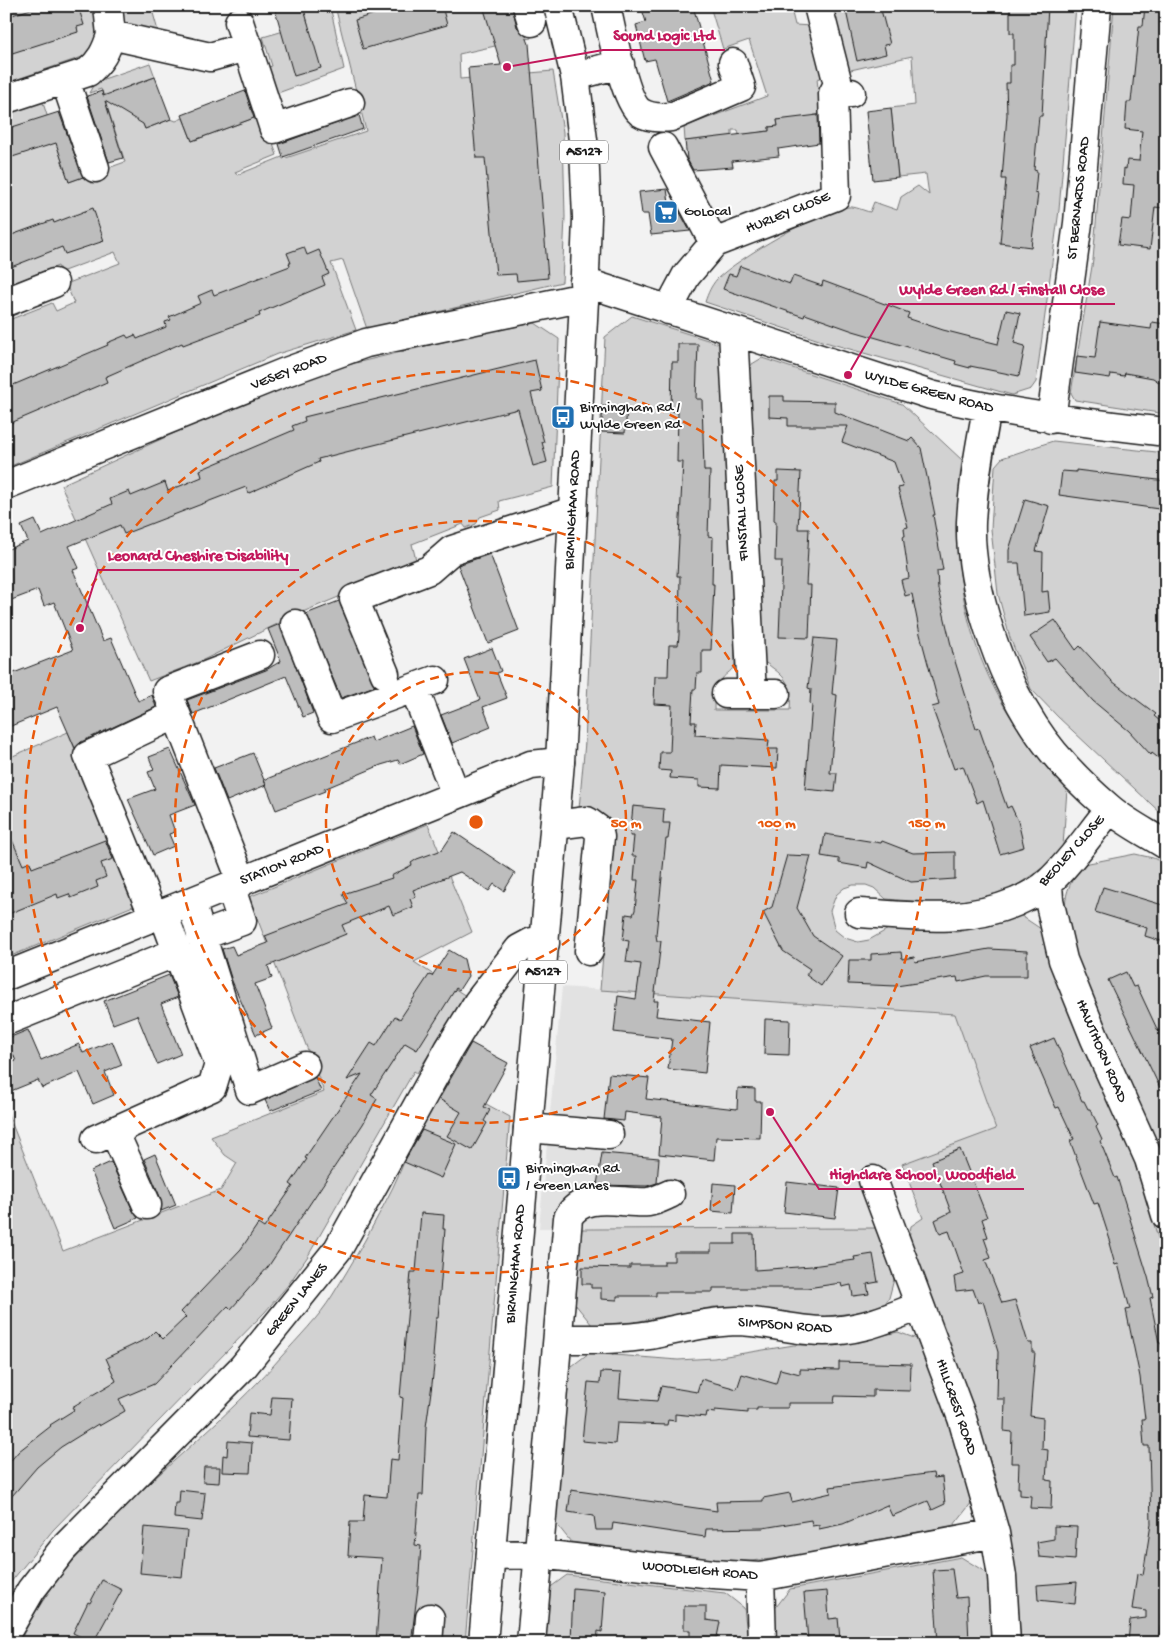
<svg xmlns="http://www.w3.org/2000/svg" width="1172" height="1649" font-family="'Gochi Hand',sans-serif">
<style>
.built{fill:#e2e2e2}
.green{fill:#d2d2d2;stroke:#777}
.building{fill:#bdbdbd;stroke:#1c1c1c}
.lines{fill:none;stroke-linecap:round;stroke-linejoin:round}
.minor-casing{stroke:#1c1c1c;stroke-width:31}
.major-casing{stroke:#1c1c1c;stroke-width:31}
.minor{stroke:#fff;stroke-width:28}
.major{stroke:#fff;stroke-width:28}
.ring{fill:none;stroke:#e8590c;stroke-width:2.5;stroke-dasharray:9 6}
.labels{text-anchor:middle;dominant-baseline:central;stroke-width:4;stroke-linejoin:round;paint-order:stroke}
.shield{fill:#fff;stroke:#606060;stroke-width:1}
.shield-label{font-size:14px;font-weight:bold;fill:#1c1c1c}
.street-label{font-size:15px;fill:#1c1c1c;stroke:#fff}
.poi-label{font-size:15px;fill:#1c1c1c;stroke:#fff;text-anchor:start}
.centre{fill:#e8590c;stroke:#fff;stroke-width:2.5}
.ring-label{font-size:15px;text-anchor:middle;font-weight:bold;fill:#e8590c;stroke:#fff;stroke-width:4;stroke-linejoin:round;paint-order:stroke}
.leader{fill:none;stroke:#c2185b;stroke-width:2}
.callout-dot{fill:#c2185b;stroke:#fff;stroke-width:2}
.callout-label{font-size:16px;text-anchor:middle;font-weight:bold;fill:#c2185b;stroke:#fff;stroke-width:4;stroke-linejoin:round;paint-order:stroke}
</style>
<rect width="100%" height="100%" fill="#f2f2f2"/>
<filter id="ink" filterUnits="userSpaceOnUse"><feTurbulence type="fractalNoise" baseFrequency=".02" numOctaves="2"/><feDisplacementMap in="SourceGraphic" scale="10" xChannelSelector="R" yChannelSelector="G"/><feConvolveMatrix kernelMatrix="1 2 1 2 8 2 1 2 1" color-interpolation-filters="sRGB"/></filter>
<g filter="url(#ink)">
<path class="built" d="M562 987 955 1014 996 1129 885 1171 886 1175 860 1184 877 1228H539Z"/>
<path class="green" d="M6 6H94L96 37 90 51 85 56 6 83Z
M117 6H151L158 31 124 24 119 17Z
M303 6H330L344 69 275 94 268 73 269 67 272 66 263 37 308 24Z
M335 6H522L531 38 459 54 460 79 553 71 563 132 565 217 562 282 367 329 343 260 331 263 356 330 277 354 6 468V321L52 303 56 311 74 303 66 284 120 263 115 252 61 272 58 266 6 286V112L42 100 69 182 125 162 102 91 101 89 89 93 95 82 150 63 155 77 129 86 145 129 171 119 176 121 183 118 192 141 262 115 277 155 235 172 237 175 282 157 283 159 366 131Z
M710 6H805L792 13 795 25 811 26 826 75 817 79 821 114 814 115 815 120 785 124 784 119 777 120 778 126 769 127V131L739 135 738 130H732V137L685 141 684 127 767 96 749 40 723 49Z
M827 6H1076L1059 210 1036 382 1031 389 1012 395 825 342 705 302C708 293 711 286 717 279 737 259 821 209 848 207 855 206 864 211 870 212L874 202 897 210 901 197 918 186 929 195 926 174 898 177 891 108 915 105 912 56 842 72Z
M1114 6H1166V414L1075 400 1071 393 1093 260Z
M632 316 720 344 731 527 735 664C733 671 726 673 722 679 715 688 714 699 714 710H790C792 682 786 677 763 661L749 370 752 364 762 358 902 404 962 460C945 593 975 691 1067 789L1063 846 1044 867 1010 890 985 899 949 904 886 899 874 888 866 885H853L844 888 836 895 830 911 835 930 845 938 858 942 869 940 890 928 957 932 1000 923 1020 915 1041 929 1051 967 1087 1058 1132 1154 1166 1263V1643H1021L1014 1560 995 1476 953 1352 909 1238 911 1226 923 1218 902 1164 996 1129 955 1014 600 990 613 836 579 809 585 742 605 337Z
M535 323 559 339 553 487 499 501 500 510 480 517 476 524 466 528 463 524 412 544 417 564 298 614 201 661 149 681 61 485 253 397 335 368 471 335Z
M1053 441 1166 453V818L1058 717 1031 689 1010 638 998 594 991 529 995 466 1002 458Z
M68 732 138 904 6 958V759Z
M428 824 472 932 414 962 466 996 417 1073 414 1071 308 1256 288 1285 265 1312 53 1530 6 1588V1109L63 1251 221 1190 237 1163 225 1155 211 1137 324 1092 249 897Z
M1135 854 1153 858 1166 864V1176L1073 950C1065 913 1057 895 1084 864Z
M444 1081 510 1117 465 1643H19C73 1528 199 1452 281 1357 298 1338 319 1317 332 1296 354 1261 375 1223 393 1187 403 1166 411 1145 420 1124 427 1109 436 1095 444 1081Z
M877 1228 894 1279 889 1298 884 1305 876 1310 820 1317 752 1308 714 1307 634 1322 592 1325 575 1304 581 1229Z
M898 1332 917 1339 944 1409 972 1502 954 1525 784 1558 750 1561 710 1560 571 1542 555 1522 568 1369 589 1353 678 1360 714 1358 794 1345H837Z
M961 1557 987 1573 992 1643H776L773 1611 790 1589Z
M567 1575 725 1593 744 1608 748 1643H543L548 1589Z"/>
<path class="building" d="M40 6H78L84 25 77 27 78 32 6 55V17Z
M274 6H303L321 68 294 76Z
M399 6H442L447 25 363 49 355 20Z
M483 6H512L517 27 526 36 529 44 548 278 517 281 516 274 496 275 485 158H476L468 68 501 65Z
M641 6H693L714 81 667 101 655 59 645 61 636 25 646 22Z
M848 6H880L890 44 884 45 886 54 857 61 846 11 849 10Z
M1010 6H1048L1042 116H1039L1034 170 1037 171 1035 193 1038 194 1031 247 1000 243 1006 179H1002L1007 115 1006 83H1010V65H1014V33H1010Z
M1145 6H1162L1161 27 1166 28V187L1163 208 1155 207 1150 249 1118 245 1122 219 1131 220 1134 185 1123 184 1124 168 1126 169 1127 160 1139 161 1142 131 1125 129 1127 102H1131L1139 26H1143Z
M155 77 171 119 145 129 143 124 105 101 123 158 109 162 87 96 102 91 103 96Z
M245 91 254 118 192 141 182 115Z
M891 108 898 177 873 180 866 111Z
M59 112 83 177 69 182 56 143 6 159V129Z
M359 115 363 129 283 157 279 144Z
M818 115 819 143 778 149 779 156 732 161 733 167 693 170 687 159 685 141 769 131V127L778 126 777 120Z
M667 189 670 210 678 209 690 231 651 235 648 214H642L639 192Z
M93 208 104 241 65 254 62 247 6 269V237L53 220 54 223Z
M304 247 307 255 319 250 329 274 322 277 325 285 259 313 260 316 183 345 182 343 105 377 107 382 6 425V388L108 345 107 343 126 335 128 338 135 335 137 339 166 327 165 322 171 320 169 317 201 303 198 296 212 290 214 295 290 266 289 263H291L287 253Z
M740 266 790 284 793 276 822 286 823 281 909 313 907 318 943 330 998 344 1006 310 1020 313 1014 343 1025 346 1019 376 970 366V368L955 364 956 361 853 331 805 314 804 317 723 289 729 274 736 276Z
M1100 322 1151 329 1152 322 1166 324V387L1153 378 1125 373 1124 376 1111 374 1110 378 1075 373 1077 356 1095 358Z
M678 344H698L696 399H702L704 471H710L708 536 713 537 712 584H714L711 650H702V673H697L696 689H693L691 722H696L695 735 769 740 768 749H778L777 768 721 765 720 788 699 787V780L670 778 671 771 659 770 660 752H670L672 705 654 704 655 676H668L669 645H678L679 635 680 576H677L683 462H677L678 412 671 411 672 362H678Z
M535 360 542 391 531 393 544 442H542L547 462 533 466 518 409 318 459 319 462 249 493 246 487 124 534 120 525 69 546 79 568 73 570 103 641 111 638 138 701 152 695 156 707 81 742 75 748 57 707 6 728V676L73 650 54 602 44 606 38 590 6 602V550L28 541 21 526 35 520 42 535 112 504 110 499 129 491 131 496 165 482 168 491 202 477 200 470 294 430 292 426 305 421 304 417Z
M769 396H784V401L835 402V412L909 441 912 438 921 448 935 515H933L943 570 937 571 938 589 954 658 976 729 979 728 1007 808 1011 806 1018 821 1024 847 1000 854 983 800 977 803 963 766 954 769 932 707 939 705 920 634 912 594 905 596 901 580 909 578 903 536H905L904 528 908 527 898 488 903 487 894 462 842 442 848 426H788V418L769 417Z
M603 406 627 408 625 433 601 432Z
M1076 470 1166 481V510L1059 495 1062 471 1076 472Z
M778 471 801 472 798 529H809L806 585H811L809 638 779 637 782 561H775L776 521H774L775 481H778Z
M1025 499 1049 506 1036 551 1043 552 1042 592 1048 591 1050 612 1024 616 1019 563H1009V550Z
M490 554 519 631 488 643 458 565Z
M339 601 375 686 341 698 306 614Z
M1055 620 1076 650 1080 646 1112 681 1156 714 1154 716 1166 726V764L1152 753 1151 755 1129 731 1093 701 1055 658 1047 662 1030 637Z
M280 624 313 713 303 717 286 676 193 714 187 700 266 670 281 661 268 629Z
M814 638 837 640 832 694 837 695 830 773H837L835 792 805 789 812 705 810 704 811 689 808 688Z
M492 648 501 671 497 673 507 698 483 707 491 727 452 743 441 715 480 700 464 659Z
M412 726 423 754 400 764 398 760 381 765 324 789 325 791 276 810 264 780 371 737 373 742Z
M170 749 195 805 169 815 175 832 169 834 174 846 153 855 128 799 155 789 148 772 154 770 149 757Z
M253 753 266 785 227 801 214 768Z
M633 806 664 809 663 823H670L668 839H666L656 935 657 941H661L654 1001H658L656 1016 710 1022 705 1073 668 1069 672 1039 614 1032 618 996 636 999 641 964 626 962 629 941 623 940 626 914 633 915 635 910 638 880H634L636 856H632L634 836H630Z
M6 826 23 865 30 862 32 868 105 840 113 859 101 863 106 877 96 881 98 887 71 898 69 894 58 898 57 894 6 915Z
M454 832 515 873 504 891 494 884 489 891 460 872 413 890 416 897 410 899 413 907 393 915 389 906 342 925 346 934 268 966 272 978 255 984 272 1028 256 1035 232 981 222 949 232 946 236 955 268 943 265 936 348 904 343 894 392 878 391 876 412 865 411 863 417 859 442 850Z
M825 834 881 843 882 841 913 853 955 852V879L911 882 868 862 867 868 839 863V859L821 856Z
M787 855 811 856 797 908 813 936 842 956 821 986 806 975 810 969 783 951 763 912 772 907Z
M1103 887 1166 906V925L1161 941 1145 936 1147 928 1095 912Z
M989 949 1027 951V976H986L958 982 957 977 896 986 848 984 849 960H871V954L901 952 902 959 914 957 915 962Z
M449 950 464 959 468 976 459 990 456 988 417 1050 405 1043 371 1095 377 1099 363 1124 268 1267 231 1309 228 1306 154 1384 119 1399 125 1411 99 1426 98 1424 61 1447 37 1467 6 1503V1466L19 1451 51 1426 50 1425 74 1410 72 1407 116 1381 106 1358 148 1338 155 1331 163 1339 186 1317 181 1312 241 1249 258 1224 264 1228 293 1186 290 1184 307 1159 305 1158 362 1074 347 1080 371 1043 376 1046 395 1016 400 1019 429 975 432 976Z
M1126 972 1133 987 1137 986 1158 1031 1166 1028V1100L1108 980Z
M169 975 178 997 161 1004 181 1054 157 1064 137 1015 113 1024 104 1001Z
M765 1019 790 1020 789 1055 764 1054Z
M28 1030 41 1060 79 1044 83 1053 112 1041 122 1065 105 1072 114 1095 93 1104 79 1072 42 1088 38 1080 6 1093V1065L16 1061 6 1039Z
M1054 1038 1082 1101H1084L1088 1109H1090L1098 1125 1096 1127 1102 1140 1100 1141 1115 1178 1117 1177 1148 1277 1153 1297 1150 1298 1159 1343H1161L1164 1360H1166V1584L1158 1643H1128L1130 1620 1146 1618V1611L1132 1609 1137 1574 1143 1575 1151 1524 1149 1446H1144L1142 1419H1145L1140 1377 1126 1310 1130 1309 1118 1264 1115 1265 1109 1243H1111L1098 1203 1094 1204 1070 1141 1074 1139 1059 1107 1056 1108 1030 1048Z
M471 1043 508 1063 484 1107 490 1110 484 1121 487 1123 472 1150 447 1136 461 1112 439 1099Z
M609 1074 649 1078 646 1099 737 1109 738 1088 755 1089V1101H761L760 1138 716 1137 714 1160 659 1154 662 1117 625 1112 624 1121 604 1119Z
M315 1077 321 1091 270 1111 265 1100Z
M422 1130 456 1144 441 1178 404 1162Z
M960 1149 987 1217 982 1219 988 1237 984 1238 991 1258 985 1260 1002 1303 1015 1300 1028 1343H1032V1352H1035L1030 1416 1043 1418 1042 1449 1048 1450 1046 1480 1052 1481 1051 1509 1030 1508 1031 1496 1020 1495V1488H1018L1019 1463H1011L1012 1432 1004 1431 1005 1399H997L998 1352 983 1301 978 1303 973 1289 956 1291 954 1277 964 1274 949 1231 940 1234 935 1220 951 1212 932 1161Z
M602 1153 659 1158 657 1183 647 1186 597 1185Z
M155 1154 176 1205 161 1211V1199L144 1159Z
M111 1162 133 1211 138 1218 115 1228 91 1171Z
M787 1182 839 1188 835 1218 784 1212Z
M713 1183 735 1185 733 1213 711 1211Z
M421 1213 444 1215 443 1229H445L438 1318H436L433 1357H435L432 1384 426 1427 423 1495H419L415 1545 421 1546 418 1587 411 1643H376L382 1558 348 1556 350 1522H363L365 1495 387 1497 390 1459 398 1460 403 1398 400 1397 411 1272H416Z
M735 1234H754L755 1270 812 1266 855 1260 854 1257 873 1254 878 1282 867 1284 869 1294 853 1296 851 1285 842 1287 841 1283 807 1288H713V1292H656V1296H617V1300L601 1299V1288H591V1284H582V1267L630 1268V1265H664V1261H674V1252H711V1244H735Z
M839 1362 911 1364 910 1391 873 1390V1397L835 1396 834 1403H788V1408H757V1410H748V1413L715 1410V1413L707 1412 706 1417 675 1414V1421L668 1420 667 1425 617 1423 615 1444 582 1441 588 1382 600 1383 601 1372 621 1373 619 1398 657 1401 661 1386 697 1392 701 1379 737 1389 742 1374 776 1384 780 1369 800 1374V1369L839 1370Z
M272 1397 292 1398 289 1440 247 1437 249 1413 270 1415Z
M228 1441 252 1443 250 1473 222 1472 223 1455 227 1456Z
M204 1467H220L219 1483 203 1482Z
M933 1473 934 1478 942 1477 945 1504 932 1510 928 1501 892 1516 887 1505 843 1524 819 1529V1525L812 1526 811 1520 763 1528 706 1529 705 1537 613 1523 612 1530H596L594 1516 568 1512 571 1490 717 1511 716 1502 763 1501V1498L790 1493 792 1502 831 1493 830 1487Z
M180 1490 205 1493 202 1521 174 1518 175 1503H179Z
M1054 1526 1077 1527 1075 1560 1039 1557 1037 1542 1054 1539Z
M144 1527 187 1531 182 1577 140 1573Z
M952 1569 956 1598 967 1597 969 1643H938L933 1570Z
M102 1580 122 1590 93 1643 73 1633 88 1602 90 1603Z
M1077 1582 1075 1604 1038 1600 1037 1585Z
M573 1588 605 1591 602 1632 598 1631 597 1643H571Z
M827 1591 829 1619 838 1618 840 1639 808 1641 804 1593Z
M684 1606H706V1620L720 1622 717 1637H690V1630H684Z"/>
<g class="lines">
<g class="minor-casing">
<path id="minor" d="M108 6 111 35
M527 6 532 22
M606 6C611 28 624 100 640 112 649 118 661 118 671 117L741 87 733 63
M818 6 838 84 833 94
M239 22 274 129 350 103
M575 76 620 64
M65 80 95 168
M6 99 88 72C101 61 106 51 111 35L210 57 249 46
M663 147 714 243
M584 282 931 395C1009 414 1087 423 1166 432
M6 302 54 283
M668 310 686 276 714 243 836 196 833 94 851 93
M733 331 752 694
M987 409C980 446 973 484 971 522 969 586 999 673 1034 726 1054 757 1081 784 1109 808 1125 822 1147 833 1166 845
M1051 419 1078 223 1097 6
M6 485 283 373 366 343 570 300H584
M295 624 332 718 435 680
M385 674 354 599 429 570 452 550 573 511
M414 688 456 795
M726 694H776
M555 825 587 821 598 829 600 837 589 951
M242 882 167 691 260 655
M1048 883 1049 900 1063 960 1095 1039 1149 1159 1166 1215
M191 902 250 1090 305 1066
M859 913C915 916 963 924 1016 902 1027 897 1040 891 1049 882 1072 861 1090 833 1110 809
M154 917 88 756 162 721
M201 936 242 921 230 886
M6 976 531 765 560 762
M6 1021 177 952
M528 1128 609 1135
M114 1131 147 1205
M96 1139 212 1087 219 1064 163 913
M873 1180 962 1418 995 1533 1002 1576 1006 1643
M559 1339C589 1339 620 1340 650 1335 679 1329 707 1322 736 1321 760 1321 785 1328 808 1330 848 1335 883 1321 919 1306
M491 1555 540 1554 713 1574 760 1577 995 1533
M760 1577 762 1643
M6 1633 31 1590 63 1549 243 1367 338 1249 449 1049 478 1002 519 949 532 942 545 943
M428 1643 430 1618
M531 1643 568 1218C582 1190 621 1204 648 1202 656 1201 663 1197 670 1194"/>
</g>
<g class="major-casing">
<path id="major" d="M483 1643 560 762 584 300 587 218 584 148 575 76 558 6"/>
</g>
<use href="#minor" class="minor"/>
<use href="#major" class="major"/>
</g>
</g>
<g class="ring">
<circle cx="476" cy="822" r="150"/>
<circle cx="476" cy="822" r="301"/>
<circle cx="476" cy="822" r="451"/>
</g>
<defs>
<g id="supermarket-square" transform="scale(1.25)"><rect x="-9" y="-9" width="18" height="18" rx="4" fill="#1f6fb2" stroke="#fff"/><path d="M-6-5.5h2.5l.6 2H6L4.5 2H-2.5L-4.4-4H-6ZM-1.5 3.2a1.3 1.3 0 1 0 .1 0ZM3 3.2a1.3 1.3 0 1 0 .1 0Z" fill="#fff"/></g>
<g id="bus-square" transform="scale(1.25)"><rect x="-9" y="-9" width="18" height="18" rx="4" fill="#1f6fb2" stroke="#fff"/><path d="M-5-6H5V4H4V6H2V4H-2V6H-4V4H-5ZM-3.5-4V0h7V-4ZM-3.5 1.2v1.5H-2V1.2ZM2 1.2v1.5H3.5V1.2Z" fill="#fff"/></g>
</defs>
<g fill-rule="evenodd">
<use href="#supermarket-square" x="666" y="212"/>
<use href="#bus-square" x="563" y="417"/>
<use href="#bus-square" x="509" y="1178"/>
</g>
<g class="labels">
<g class="shield">
<rect x="560" y="140.5" width="48" height="23" rx="4"/>
<rect x="519" y="960.5" width="48" height="23" rx="4"/>
</g>
<g class="shield-label">
<text x="584" y="152">A5127</text>
<text x="543" y="972">A5127</text>
</g>
<g class="street-label">
<text transform="translate(1079 198) rotate(-84)">ST BERNARDS ROAD</text>
<text transform="translate(788 213) rotate(-22)">HURLEY CLOSE</text>
<text transform="translate(289 372) rotate(-21)">VESEY ROAD</text>
<text transform="translate(929 392) rotate(15)">WYLDE GREEN ROAD</text>
<text transform="translate(573 510) rotate(-87)">BIRMINGHAM ROAD</text>
<text transform="translate(742 513) rotate(-93)">FINSTALL CLOSE</text>
<text transform="translate(1072 851) rotate(-48)">BEOLEY CLOSE</text>
<text transform="translate(282 865) rotate(-22)">STATION ROAD</text>
<text transform="translate(1101 1051) rotate(67)">HAWTHORN ROAD</text>
<text transform="translate(516 1264) rotate(-85)">BIRMINGHAM ROAD</text>
<text transform="translate(297 1300) rotate(-51)">GREEN LANES</text>
<text transform="translate(785 1326) rotate(4)">SIMPSON ROAD</text>
<text transform="translate(956 1407) rotate(71)">HILLCREST ROAD</text>
<text transform="translate(700 1571) rotate(5)">WOODLEIGH ROAD</text>
</g>
<g class="poi-label">
<text x="684" y="212">GoLocal</text>
<text x="580" y="408">Birmingham Rd /<tspan x="580" dy="17">Wylde Green Rd</tspan></text>
<text x="526" y="1169">Birmingham Rd<tspan x="526" dy="17">/ Green Lanes</tspan></text>
</g>
</g>
<circle cx="476" cy="822" r="8" class="centre"/>
<g class="ring-label">
<text x="626" y="827">50 m</text>
<text x="777" y="827">100 m</text>
<text x="927" y="827">150 m</text>
</g>
<path class="leader" d="M507 67L603 50H725M848 375L889 304H1115M80 628L98 570H299M770 1112L819 1189H1024"/>
<g class="callout-dot">
<circle cx="507" cy="67" r="5"/>
<circle cx="848" cy="375" r="5"/>
<circle cx="80" cy="628" r="5"/>
<circle cx="770" cy="1112" r="5"/>
</g>
<g class="callout-label">
<text x="664" y="40">Sound Logic Ltd</text>
<text x="1002" y="294">Wylde Green Rd / Finstall Close</text>
<text x="198" y="560">Leonard Cheshire Disability</text>
<text x="922" y="1179">Highclare School, Woodfield</text>
</g>
<rect width="1172" height="1649" fill="none" stroke="#fff" stroke-width="25"/>
<rect x="12" y="12" width="1147" height="1624" fill="none" stroke="#1c1c1c" stroke-width="2" filter="url(#ink)"/>
</svg>
